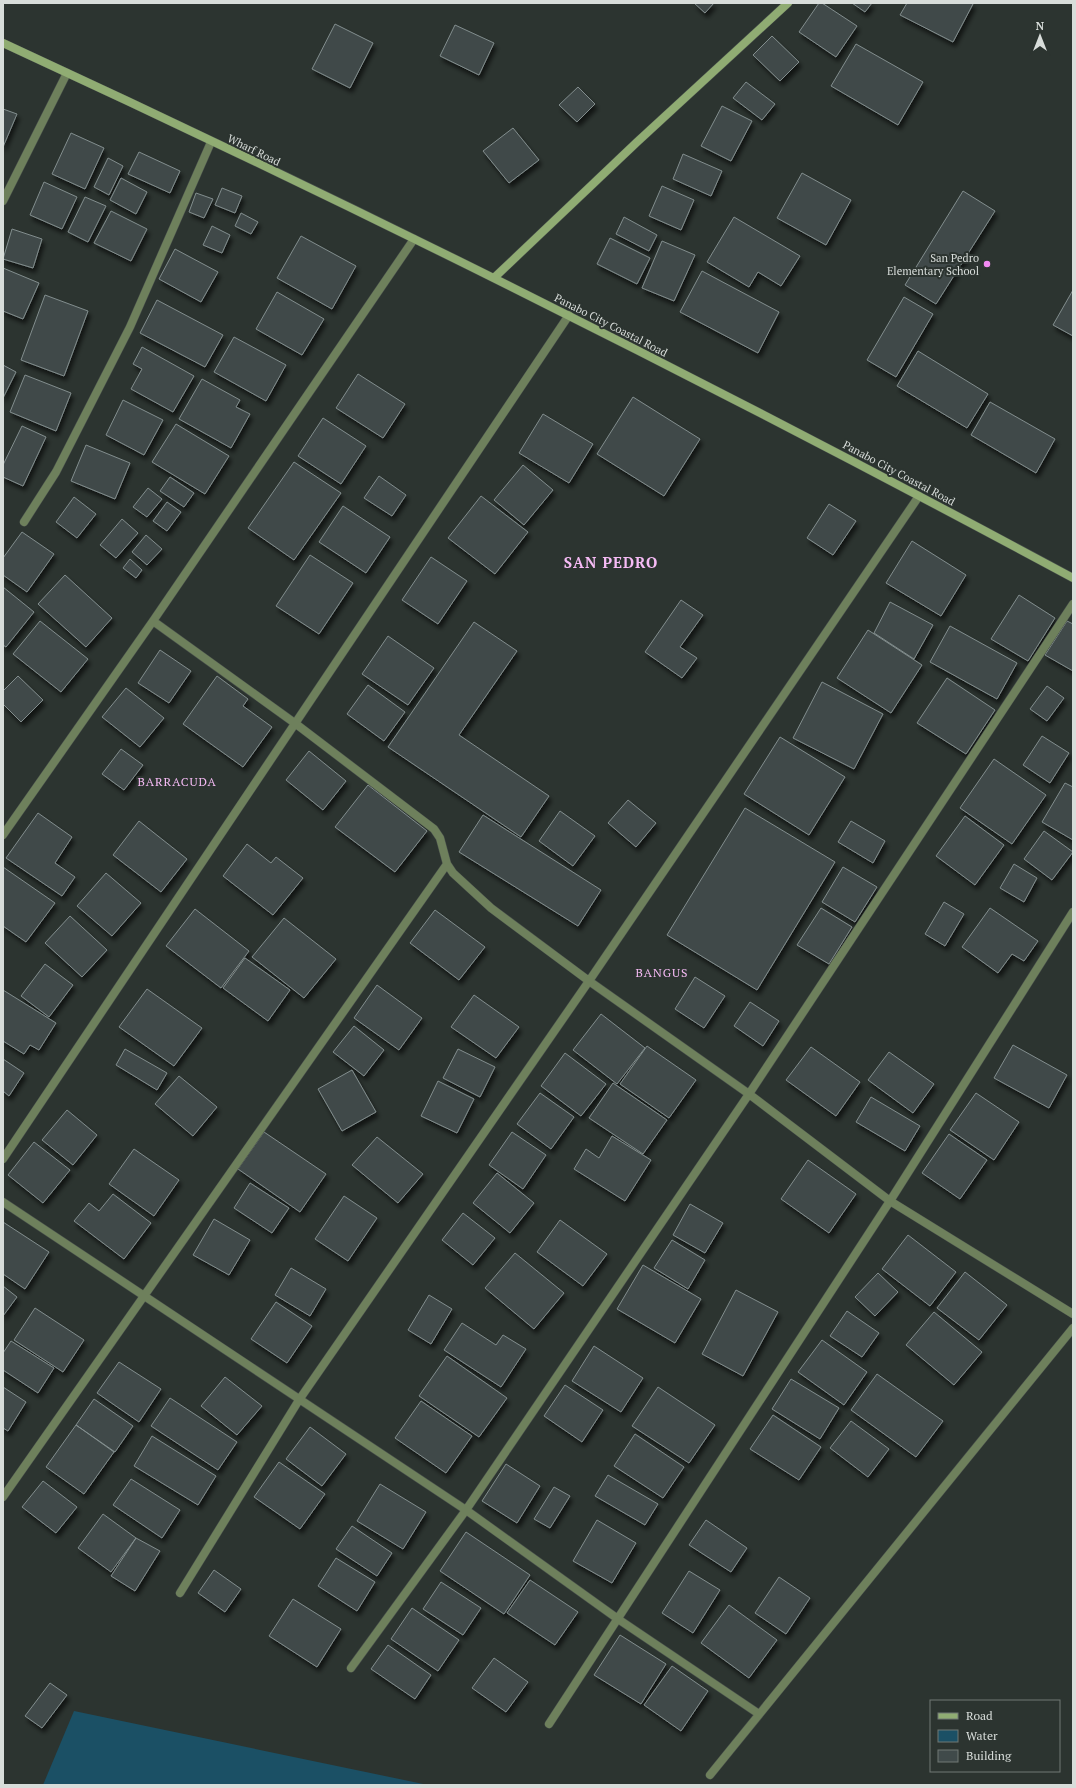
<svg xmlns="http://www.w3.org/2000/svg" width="1076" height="1788" font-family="'PT Serif',serif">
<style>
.water{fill:#1b5065}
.building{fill:#404a4a;stroke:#828d8d;filter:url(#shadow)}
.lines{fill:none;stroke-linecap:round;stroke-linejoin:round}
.street-casing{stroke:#484f4b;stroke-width:9}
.secondary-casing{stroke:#484f4b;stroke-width:9}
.street{stroke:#6e805c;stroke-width:8}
.secondary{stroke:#90ac73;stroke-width:8}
.poi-dot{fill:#f28af2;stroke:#2c3430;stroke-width:1.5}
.labels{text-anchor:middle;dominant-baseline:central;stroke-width:4;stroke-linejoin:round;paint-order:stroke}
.street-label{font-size:11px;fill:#d8ddda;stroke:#2c3430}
.poi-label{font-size:11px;fill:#d8ddda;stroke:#2c3430;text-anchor:end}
.neighbourhood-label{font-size:12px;letter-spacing:1px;fill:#f6bbf5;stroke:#2c3430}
.district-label{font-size:15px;font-weight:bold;letter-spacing:1px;fill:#f6bbf5;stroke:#2c3430}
</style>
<defs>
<filter id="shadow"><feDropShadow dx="2.5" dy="4.5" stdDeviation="2" flood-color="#0009"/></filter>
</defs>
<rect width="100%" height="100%" fill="#2c3430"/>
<path class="water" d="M74 1711 428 1785H43Z"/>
<path class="building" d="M694 3H714L705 13Z
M819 3H822L857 26 836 57 799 32Z
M852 3H872L865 12Z
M907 3H972L973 4 953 42 900 15Z
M335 24 373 43 350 88 312 69Z
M455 25 494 43 479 75 440 56Z
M772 36 799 62 780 81 753 55Z
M856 44 923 82 898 125 831 86Z
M746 82 775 104 762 120 733 98Z
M578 87 595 104 577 122 559 105Z
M722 106 752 121 731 161 701 146Z
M3 109 17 114 3 147Z
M513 128 539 160 509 183 483 151Z
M71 133 104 148 85 189 52 174Z
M139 152 180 171 170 193 128 174Z
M683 154 722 171 711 196 673 179Z
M108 158 123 166 109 195 94 187Z
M802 173 851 200 826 245 777 218Z
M121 178 147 192 136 214 110 200Z
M44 182 77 197 62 229 30 215Z
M662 186 694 200 681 230 649 216Z
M222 188 242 196 235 213 215 205Z
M963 191 995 211 936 304 905 285Z
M196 193 213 199 204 218 189 212Z
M85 197 106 206 88 242 68 232Z
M111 211 147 229 131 261 94 243Z
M241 213 258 222 251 234 235 226Z
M624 217 657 235 649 251 616 234Z
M734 217 800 256 781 286 758 272 749 287 707 262Z
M212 226 230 235 222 253 203 245Z
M12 229 42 239 33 268 3 259Z
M301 236 356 266 332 309 277 278Z
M610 238 650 258 637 284 597 264Z
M662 241 695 255 674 301 642 288Z
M175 249 218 272 201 302 159 279Z
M3 268 39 283 23 319 3 311Z
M702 271 779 312 758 353 680 312Z
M1073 290V336L1053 325Z
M277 292 324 319 302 355 256 329Z
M45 295 88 311 64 376 21 360Z
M904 297 933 314 896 377 867 360Z
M157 300 223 335 205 367 140 333Z
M234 337 286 365 266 401 214 372Z
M142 347 194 376 173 412 131 389 142 369 133 364Z
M918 351 988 394 967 428 897 386Z
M3 365 16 372 3 398Z
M358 374 405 404 383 438 336 408Z
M25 375 71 393 56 431 10 412Z
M202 379 240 400 236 407 250 414 231 448 179 419Z
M633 397 700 439 664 496 597 454Z
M123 400 163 420 144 455 106 435Z
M990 402 1055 439 1036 473 971 435Z
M543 414 593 444 569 483 519 453Z
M323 418 366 446 341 484 298 456Z
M176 424 229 456 205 494 152 462Z
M22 426 46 437 23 486 3 477V465Z
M86 445 130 463 115 499 71 481Z
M294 462 341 493 294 560 248 528Z
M523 465 553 490 524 525 494 500Z
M379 476 406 495 392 516 364 498Z
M170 477 194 493 184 507 160 491Z
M148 488 162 499 147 517 133 507Z
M481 496 528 532 495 574 448 538Z
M74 497 96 514 77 538 56 522Z
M167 502 181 512 167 531 153 521Z
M829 504 856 521 833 555 807 538Z
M343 506 390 537 366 573 319 542Z
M122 519 138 533 116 558 100 545Z
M22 532 54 554 27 592 3 575V558Z
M146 535 162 549 147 565 132 552Z
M912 541 966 575 941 616 886 583Z
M310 555 353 583 319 634 276 606Z
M431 557 467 581 438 624 402 600Z
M130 559 142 570 136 578 123 568Z
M65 575 112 618 86 647 38 604Z
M3 587 34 612 6 647 3 645Z
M1019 595 1055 618 1028 661 991 639Z
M681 600 703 615 680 647 697 658 682 678 645 652Z
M890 602 933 625 914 659 874 633Z
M40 621 88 659 61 692 13 654Z
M1067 621 1073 624V671L1045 655Z
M474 622 517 651 459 735 549 796 521 837 388 747Z
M950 626 1017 663 997 699 930 662Z
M868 630 922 665 891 713 837 678Z
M388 636 434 668 408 705 362 674Z
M160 650 191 671 169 703 138 683Z
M18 676 43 700 21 722 3 704V691Z
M217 676 248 699 243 706 272 727 243 767 183 724Z
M947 678 995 710 966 754 917 723Z
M822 682 883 714 854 769 793 738Z
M368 685 405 712 384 741 347 714Z
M1047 686 1064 698 1047 721 1030 709Z
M126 688 164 718 140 747 102 717Z
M1042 736 1069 753 1050 783 1023 765Z
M780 737 845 777 809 835 744 794Z
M121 749 143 765 124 790 102 774Z
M309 751 346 781 323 810 286 780Z
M994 759 1046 795 1012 844 960 808Z
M1065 783 1073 787V840L1042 822Z
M368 785 427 831 395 872 335 827Z
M628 800 656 823 636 847 608 823Z
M745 808 835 862 757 990 667 935Z
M560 811 595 836 573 866 539 841Z
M38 813 72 837 55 863 75 877 62 896 6 858Z
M483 815 601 890 578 926 459 852Z
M965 816 1004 845 975 885 936 856Z
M139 821 187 859 161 892 113 855Z
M851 821 885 841 873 863 838 842Z
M1044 831 1073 852 1052 880 1024 859Z
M247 844 271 863 276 857 303 878 273 915 223 876Z
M1014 864 1037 878 1024 902 1000 888Z
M3 867 55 903 26 942 3 926Z
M843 867 877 887 855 922 822 902Z
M106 873 141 903 112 936 77 906Z
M944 902 964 914 945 946 925 934Z
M821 908 852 927 829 964 797 945Z
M990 908 1038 941 1024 961 1012 954 998 973 962 947Z
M195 909 249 951 221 988 166 946Z
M435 910 485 947 459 980 410 943Z
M70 916 107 950 82 977 45 943Z
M284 918 336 959 304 998 252 957Z
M245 958 290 990 268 1021 223 988Z
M45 964 73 985 49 1017 21 996Z
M695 977 725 996 704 1028 675 1009Z
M377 985 422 1018 399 1050 354 1018Z
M147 989 202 1028 174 1066 119 1027Z
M3 990 56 1023 39 1050 30 1045 24 1054 3 1041Z
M474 995 519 1027 496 1058 451 1027Z
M750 1002 779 1021 763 1046 734 1026Z
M601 1014 645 1048 617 1084 573 1050Z
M354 1026 384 1050 364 1076 333 1052Z
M1013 1045 1067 1075 1049 1108 994 1078Z
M647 1046 696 1080 669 1118 620 1084Z
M811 1047 860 1082 836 1116 786 1080Z
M125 1049 167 1073 157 1090 116 1065Z
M458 1049 495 1067 480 1097 443 1078Z
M889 1052 934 1084 913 1113 868 1080Z
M565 1053 606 1084 581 1116 541 1086Z
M3 1059 24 1073 9 1096 3 1091Z
M352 1070 376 1112 342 1131 318 1089Z
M179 1076 217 1107 193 1136 155 1104Z
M438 1081 474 1099 457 1133 421 1116Z
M613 1083 667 1120 643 1154 589 1118Z
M540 1093 574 1117 551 1149 517 1124Z
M976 1093 1019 1122 994 1160 950 1130Z
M871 1097 920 1126 905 1151 856 1122Z
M67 1110 97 1135 73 1165 42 1140Z
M264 1132 326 1174 300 1212 238 1169Z
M512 1132 546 1155 523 1189 489 1165Z
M949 1134 987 1160 960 1199 922 1173Z
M612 1136 651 1160 625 1201 574 1169 586 1149 599 1158Z
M377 1137 423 1174 398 1203 352 1165Z
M34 1142 70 1170 43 1203 8 1175Z
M134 1149 179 1180 154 1216 109 1184Z
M808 1160 856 1194 829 1233 781 1199Z
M497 1173 534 1203 510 1233 473 1203Z
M250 1183 289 1208 272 1233 234 1208Z
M113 1194 151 1223 124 1259 74 1221 89 1203 99 1211Z
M344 1196 377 1218 348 1261 315 1239Z
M690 1204 723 1223 705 1253 673 1235Z
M463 1213 495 1238 473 1265 442 1240Z
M214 1219 250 1240 229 1275 193 1255Z
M560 1220 607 1254 583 1286 537 1252Z
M3 1222 49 1252 25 1289 3 1274Z
M908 1235 956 1272 930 1306 882 1269Z
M672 1240 705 1260 688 1289 654 1268Z
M515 1253 564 1293 534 1329 485 1288Z
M643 1265 701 1299 675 1343 617 1309Z
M291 1268 326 1289 310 1316 275 1295Z
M965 1272 1007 1305 979 1340 937 1308Z
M878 1273 898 1292 875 1316 855 1297Z
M3 1286 17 1297 3 1316Z
M736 1290 778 1312 743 1376 702 1354Z
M429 1295 452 1309 431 1344 408 1330Z
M276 1302 312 1326 287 1363 251 1339Z
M35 1308 84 1340 63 1372 14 1340Z
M847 1311 879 1333 862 1357 830 1336Z
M934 1312 982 1352 954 1385 906 1345Z
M462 1323 496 1345 503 1335 526 1349 501 1387 444 1350Z
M822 1340 867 1372 844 1405 798 1372Z
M11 1341 54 1368 38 1393 3 1370V1353Z
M594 1346 643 1378 621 1412 572 1381Z
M447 1356 507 1398 479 1437 419 1396Z
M119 1362 161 1389 139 1422 97 1393Z
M877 1374 943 1421 916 1457 851 1410Z
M225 1377 262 1406 237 1435 201 1406Z
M791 1379 839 1408 820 1439 772 1409Z
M565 1385 603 1410 582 1442 544 1416Z
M3 1387 26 1402 8 1431 3 1428Z
M658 1387 715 1425 689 1463 632 1426Z
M170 1398 237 1442 218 1470 151 1426Z
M94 1399 133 1426 115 1452 76 1425Z
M421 1401 472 1436 446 1473 395 1438Z
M773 1415 821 1447 799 1480 750 1449Z
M851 1421 889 1449 868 1477 830 1448Z
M76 1425 114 1452 84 1494 46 1467Z
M310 1427 346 1454 322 1486 286 1459Z
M635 1434 684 1467 663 1498 614 1466Z
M152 1436 216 1476 198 1505 134 1466Z
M279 1462 325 1494 300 1529 254 1497Z
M506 1464 540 1486 517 1523 482 1501Z
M608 1475 658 1504 645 1525 595 1496Z
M131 1479 180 1510 162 1538 113 1505Z
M43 1481 77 1507 56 1533 22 1507Z
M380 1484 426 1512 403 1549 357 1521Z
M554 1487 570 1496 550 1528 534 1519Z
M103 1514 136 1538 111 1572 78 1548Z
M597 1520 636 1543 612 1583 573 1561Z
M706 1520 747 1548 731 1572 689 1545Z
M352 1526 392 1553 377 1576 336 1549Z
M466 1532 530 1575 504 1614 440 1571Z
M136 1538 160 1551 135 1591 111 1576Z
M336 1558 375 1582 357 1611 318 1586Z
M214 1570 241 1589 225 1612 198 1593Z
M689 1571 720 1590 693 1633 662 1613Z
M779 1577 810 1598 786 1634 755 1613Z
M530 1580 578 1612 555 1645 507 1613Z
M441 1582 481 1608 463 1635 423 1609Z
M293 1599 341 1629 317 1667 269 1636Z
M729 1605 777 1640 749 1678 701 1643Z
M412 1608 459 1640 438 1671 391 1639Z
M620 1635 666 1664 641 1704 594 1675Z
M388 1645 431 1675 415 1699 371 1669Z
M494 1658 528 1682 506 1712 472 1688Z
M672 1666 708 1691 681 1731 644 1705Z
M50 1683 67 1695 42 1728 25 1716Z"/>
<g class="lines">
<g class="street-casing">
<path id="street" d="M3 201 67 73
M24 522 56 472 130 327 211 142
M153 621 296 724 434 829 440 838 447 864 453 873 491 908 589 981 749 1094 890 1201 1073 1314
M3 835 153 621 414 239
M3 1159 569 315
M3 1202 466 1510 618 1619 759 1714
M3 1497 447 864
M180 1593 299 1400 589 981 919 496
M351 1668 466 1510 749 1094 1073 604
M549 1724 890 1201 1073 912
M710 1775 1073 1328"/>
</g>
<g class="secondary-casing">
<path id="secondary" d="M3 43C365 210 722 389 1073 578
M495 277 636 143 788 3"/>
</g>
<use href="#street" class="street"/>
<use href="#secondary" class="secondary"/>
</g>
<circle class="poi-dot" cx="987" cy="264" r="4"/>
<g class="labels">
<g class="street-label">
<text transform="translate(254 150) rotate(26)">Wharf Road</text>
<text transform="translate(611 325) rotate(27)">Panabo City Coastal Road</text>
<text transform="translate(899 473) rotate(28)">Panabo City Coastal Road</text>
</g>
<g class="poi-label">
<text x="979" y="258">San Pedro<tspan x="979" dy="13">Elementary School</tspan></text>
</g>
<g class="neighbourhood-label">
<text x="177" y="781">BARRACUDA</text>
<text x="662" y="972">BANGUS</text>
</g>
<g class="district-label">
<text x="611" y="562">SAN PEDRO</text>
</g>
</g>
<rect width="1076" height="1788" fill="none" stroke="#d8ddda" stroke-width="8"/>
<rect x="930" y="1700" width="130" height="72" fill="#2c3430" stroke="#717874"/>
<rect x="938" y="1713" width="20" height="6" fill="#90ac73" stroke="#717874"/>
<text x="966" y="1720" font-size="12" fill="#d8ddda">Road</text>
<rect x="938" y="1730" width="20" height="12" fill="#1b5065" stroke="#717874"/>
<text x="966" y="1740" font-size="12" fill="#d8ddda">Water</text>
<rect x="938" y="1750" width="20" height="12" fill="#404a4a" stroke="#717874"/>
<text x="966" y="1760" font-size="12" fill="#d8ddda">Building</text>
<g transform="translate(1040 36)" stroke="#2c3430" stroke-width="3" paint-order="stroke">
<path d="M0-3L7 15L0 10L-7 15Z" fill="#d8ddda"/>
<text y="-6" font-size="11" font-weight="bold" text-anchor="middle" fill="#d8ddda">N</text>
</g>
</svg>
